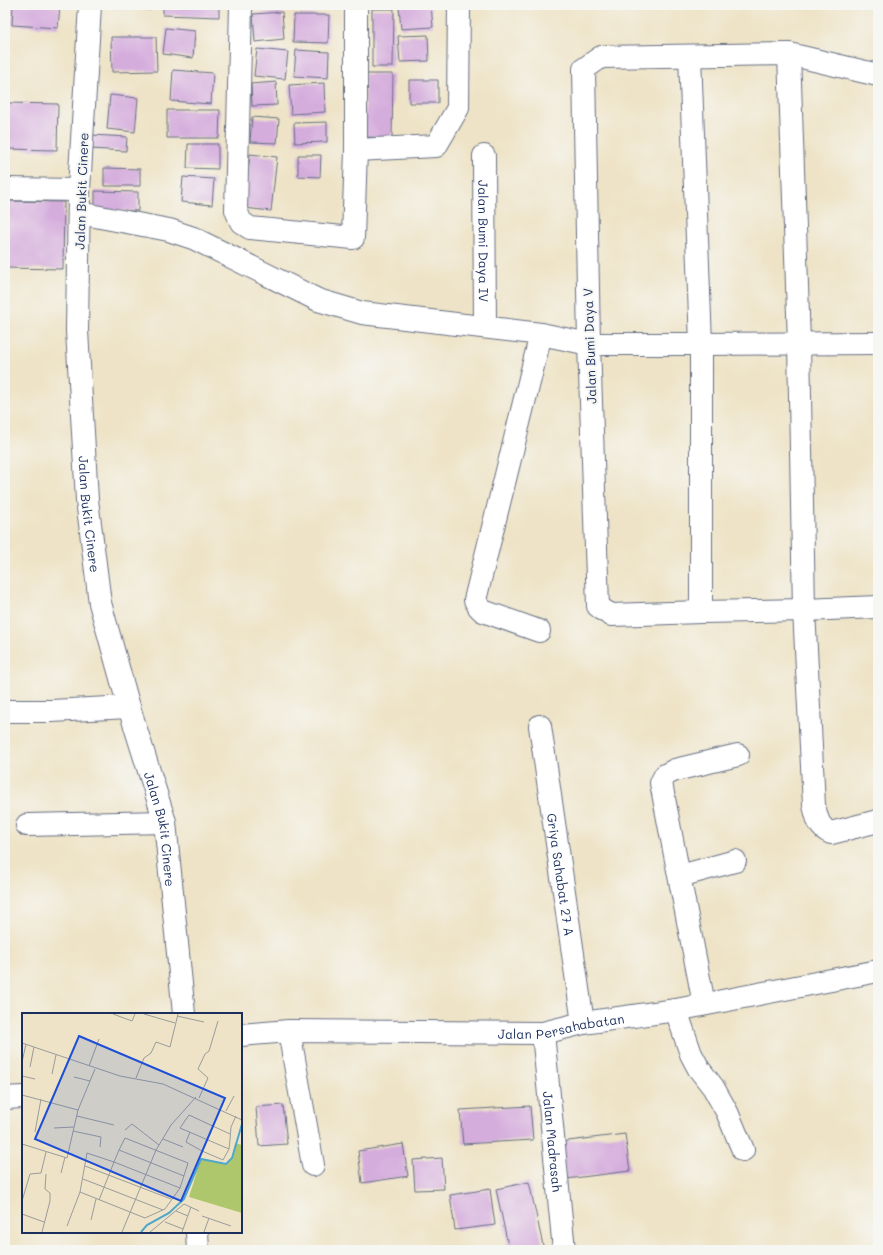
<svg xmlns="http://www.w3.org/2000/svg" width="883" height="1255" font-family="Mali,sans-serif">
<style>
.building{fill:#d5addd}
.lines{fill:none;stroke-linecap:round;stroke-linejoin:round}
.minor-casing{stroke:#656e82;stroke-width:24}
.major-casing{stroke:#656e82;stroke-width:24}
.minor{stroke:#fff;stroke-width:22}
.major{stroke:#fff;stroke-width:22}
.labels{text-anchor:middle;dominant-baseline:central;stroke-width:4;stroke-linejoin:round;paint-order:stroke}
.street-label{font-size:13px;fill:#1b2f5e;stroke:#f6f6f2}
.inset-river{fill:none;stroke:#50a7cc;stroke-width:2}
.inset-road{fill:none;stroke:#9a9b9c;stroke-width:1}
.view{fill:#1d4ed8;fill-opacity:0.15;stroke:#1d4ed8;stroke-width:2}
.inset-edge{fill:none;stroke:#1b2f5e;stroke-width:2}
</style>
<rect width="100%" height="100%" fill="#f6f6f2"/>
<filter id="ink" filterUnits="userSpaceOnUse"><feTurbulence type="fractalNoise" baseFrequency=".025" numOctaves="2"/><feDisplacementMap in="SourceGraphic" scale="8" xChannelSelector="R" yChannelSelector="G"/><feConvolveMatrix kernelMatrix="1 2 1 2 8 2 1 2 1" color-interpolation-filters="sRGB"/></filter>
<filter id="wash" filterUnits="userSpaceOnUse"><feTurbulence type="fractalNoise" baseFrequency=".012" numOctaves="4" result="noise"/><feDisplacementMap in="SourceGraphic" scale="16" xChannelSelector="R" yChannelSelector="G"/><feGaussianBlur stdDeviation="0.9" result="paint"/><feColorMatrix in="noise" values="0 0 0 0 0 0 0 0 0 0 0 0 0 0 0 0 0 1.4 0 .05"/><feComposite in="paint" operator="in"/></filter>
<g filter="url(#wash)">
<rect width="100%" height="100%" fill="#eee3c6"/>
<g id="blocks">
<path class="building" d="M13 5H60L58 28 12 25Z
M102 5H151V10L102 6Z
M163 5H219V17L163 15Z
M300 5H332V8L300 6Z
M431 5 433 27 401 29 399 7Z
M372 9H394L393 67H372Z
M282 12 284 39 255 42 253 14Z
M294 15H329L328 43 293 42Z
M166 28 195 31 193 58 163 54Z
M428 35 429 61 400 62 398 36Z
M111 37H156L157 71 112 72Z
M257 49 288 52 285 79 254 76Z
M296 50 329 52 328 78 294 76Z
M173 70 213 73 211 104 171 101Z
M365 74H393L392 138 365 137Z
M409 80H438V103H409Z
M276 82 277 105 252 106 251 84Z
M324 83 325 112 291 114 289 85Z
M110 95 138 98 135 132 107 129Z
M6 103 58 104 57 150 5 149Z
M167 110H220L219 138H167Z
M252 117 279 119 277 143 250 142Z
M327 122V142L295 143 294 123Z
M91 135 127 137 126 151 90 149Z
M188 144H218V169L187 168Z
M250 154 277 157 271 211 244 208Z
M298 155H321L320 177 298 176Z
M104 168 140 169V186H104Z
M183 177 214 179 212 205 181 202Z
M95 191 138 192V211L95 210Z
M5 201 64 202 63 269 5 268Z
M283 1105 287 1144 259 1146 256 1107Z
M530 1106 533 1140 463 1144 460 1110Z
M625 1134 630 1171 566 1179 560 1142Z
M403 1144 408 1176 362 1183 358 1151Z
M442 1158 444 1189 415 1190 413 1160Z
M529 1182 544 1250H509L496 1189Z
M490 1189 495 1225 455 1230 450 1195Z"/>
</g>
</g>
<g filter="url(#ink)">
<use href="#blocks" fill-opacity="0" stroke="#656e82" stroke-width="1"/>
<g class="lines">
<g class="minor-casing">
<g id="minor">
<path d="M241 5 236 210 241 222 250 228 353 238 356 150V5"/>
<path d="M789 54 799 343 804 610 878 607"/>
<path d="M690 56 701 344V612L804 610 814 805C817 817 818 828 831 833L878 821"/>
<path d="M356 150 436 146 458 108 459 5"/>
<path id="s1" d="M484 156 485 327"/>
<path d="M5 189 79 190"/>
<path d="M79 213 169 230 193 238 318 300 362 313 541 334 589 344H701L878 343"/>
<path d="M701 612 611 615 603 610 598 606 589 344 584 69 601 57 789 54 878 75"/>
<path d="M539 631 483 611 479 607 475 600 541 334"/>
<path d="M5 711H51L129 707"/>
<path id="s2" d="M540 726 583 1023"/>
<path d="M27 825 165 822"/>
<path d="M680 876 735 861"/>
<path d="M704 1004 661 783 665 775 675 770 738 755"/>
<path d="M676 1010 691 1054 699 1069 713 1087 727 1112 743 1150"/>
<path d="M289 1031 313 1165"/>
<path id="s3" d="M543 1033 564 1250"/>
<path id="s4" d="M241 1035 289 1031 543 1033 583 1023 676 1010 878 971"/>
<path d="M5 1098 23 1097"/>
</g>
</g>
<g class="major-casing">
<g id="major">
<path id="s5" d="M90 5 79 190 77 331 87 500 100 603 129 707 165 822 184 1014"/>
<path d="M197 1232 198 1250"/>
</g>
</g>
<use href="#minor" class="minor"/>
<use href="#major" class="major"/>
</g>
</g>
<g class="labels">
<g class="street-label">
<text transform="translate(81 191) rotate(-88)">Jalan Bukit Cinere</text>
<text stroke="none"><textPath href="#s1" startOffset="85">Jalan Bumi Daya IV</textPath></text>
<text transform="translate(589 346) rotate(-92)">Jalan Bumi Daya V</text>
<text stroke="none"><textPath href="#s5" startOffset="510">Jalan Bukit Cinere</textPath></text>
<text stroke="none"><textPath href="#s5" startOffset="834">Jalan Bukit Cinere</textPath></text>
<text stroke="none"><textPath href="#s2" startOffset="150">Griya Sahabat 27 A</textPath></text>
<text stroke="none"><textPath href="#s4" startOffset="321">Jalan Persahabatan</textPath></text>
<text stroke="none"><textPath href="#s3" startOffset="109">Jalan Madrasah</textPath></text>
</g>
</g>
<g transform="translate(22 1013)">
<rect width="220" height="220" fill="#eee3c6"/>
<path d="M213 130 220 132V200L167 184 179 146 204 151 210 145Z" fill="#aec76c"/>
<path class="inset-river" d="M119 219 125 212 147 200 162 186 179 146 204 151 210 145 220 111"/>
<path class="inset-road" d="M91 1 110 8 113 1M122 1 153 10M155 3 182 9M0 30 98 63 141 71 220 107M0 49 4 31M67 53 77 26M8 54 12 34M30 61 34 42M0 63 13 66M52 64 68 68M114 65 122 45 129 40 134 29 148 34 156 1M0 82 56 97M177 85 186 65 176 56 183 41 187 38 196 8M204 98 212 83M55 103 92 112M32 115 52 114M103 117 110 111 137 132M51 118 79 124 78 134M13 119 19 86M168 119 164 129 180 138 201 147 207 136M208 121 167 102 158 115 207 136 208 127 209 114 214 103M141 126 161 134M0 131 45 145 56 97 73 56M63 153 149 186M39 160 43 144M61 166 141 197M58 179 123 205 143 196 158 175 166 150 103 125 97 137M77 187 92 149 158 175M0 188 8 161 19 160 24 139M154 198 166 203M0 201 22 209M180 203 209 213M69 207 74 186M143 209 161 216M45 213 58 179 65 140 92 149 97 137 162 163M20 219 28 188V180L23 176 24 161M100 219 134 137 149 112 174 84M128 219 162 191 177 198M160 219 169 194M182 219 187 205"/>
<path class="view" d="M57 23 203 85 159 188 13 126Z"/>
<rect width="220" height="220" class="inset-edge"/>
</g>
<rect width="883" height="1255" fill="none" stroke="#f6f6f2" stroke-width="20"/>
</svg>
